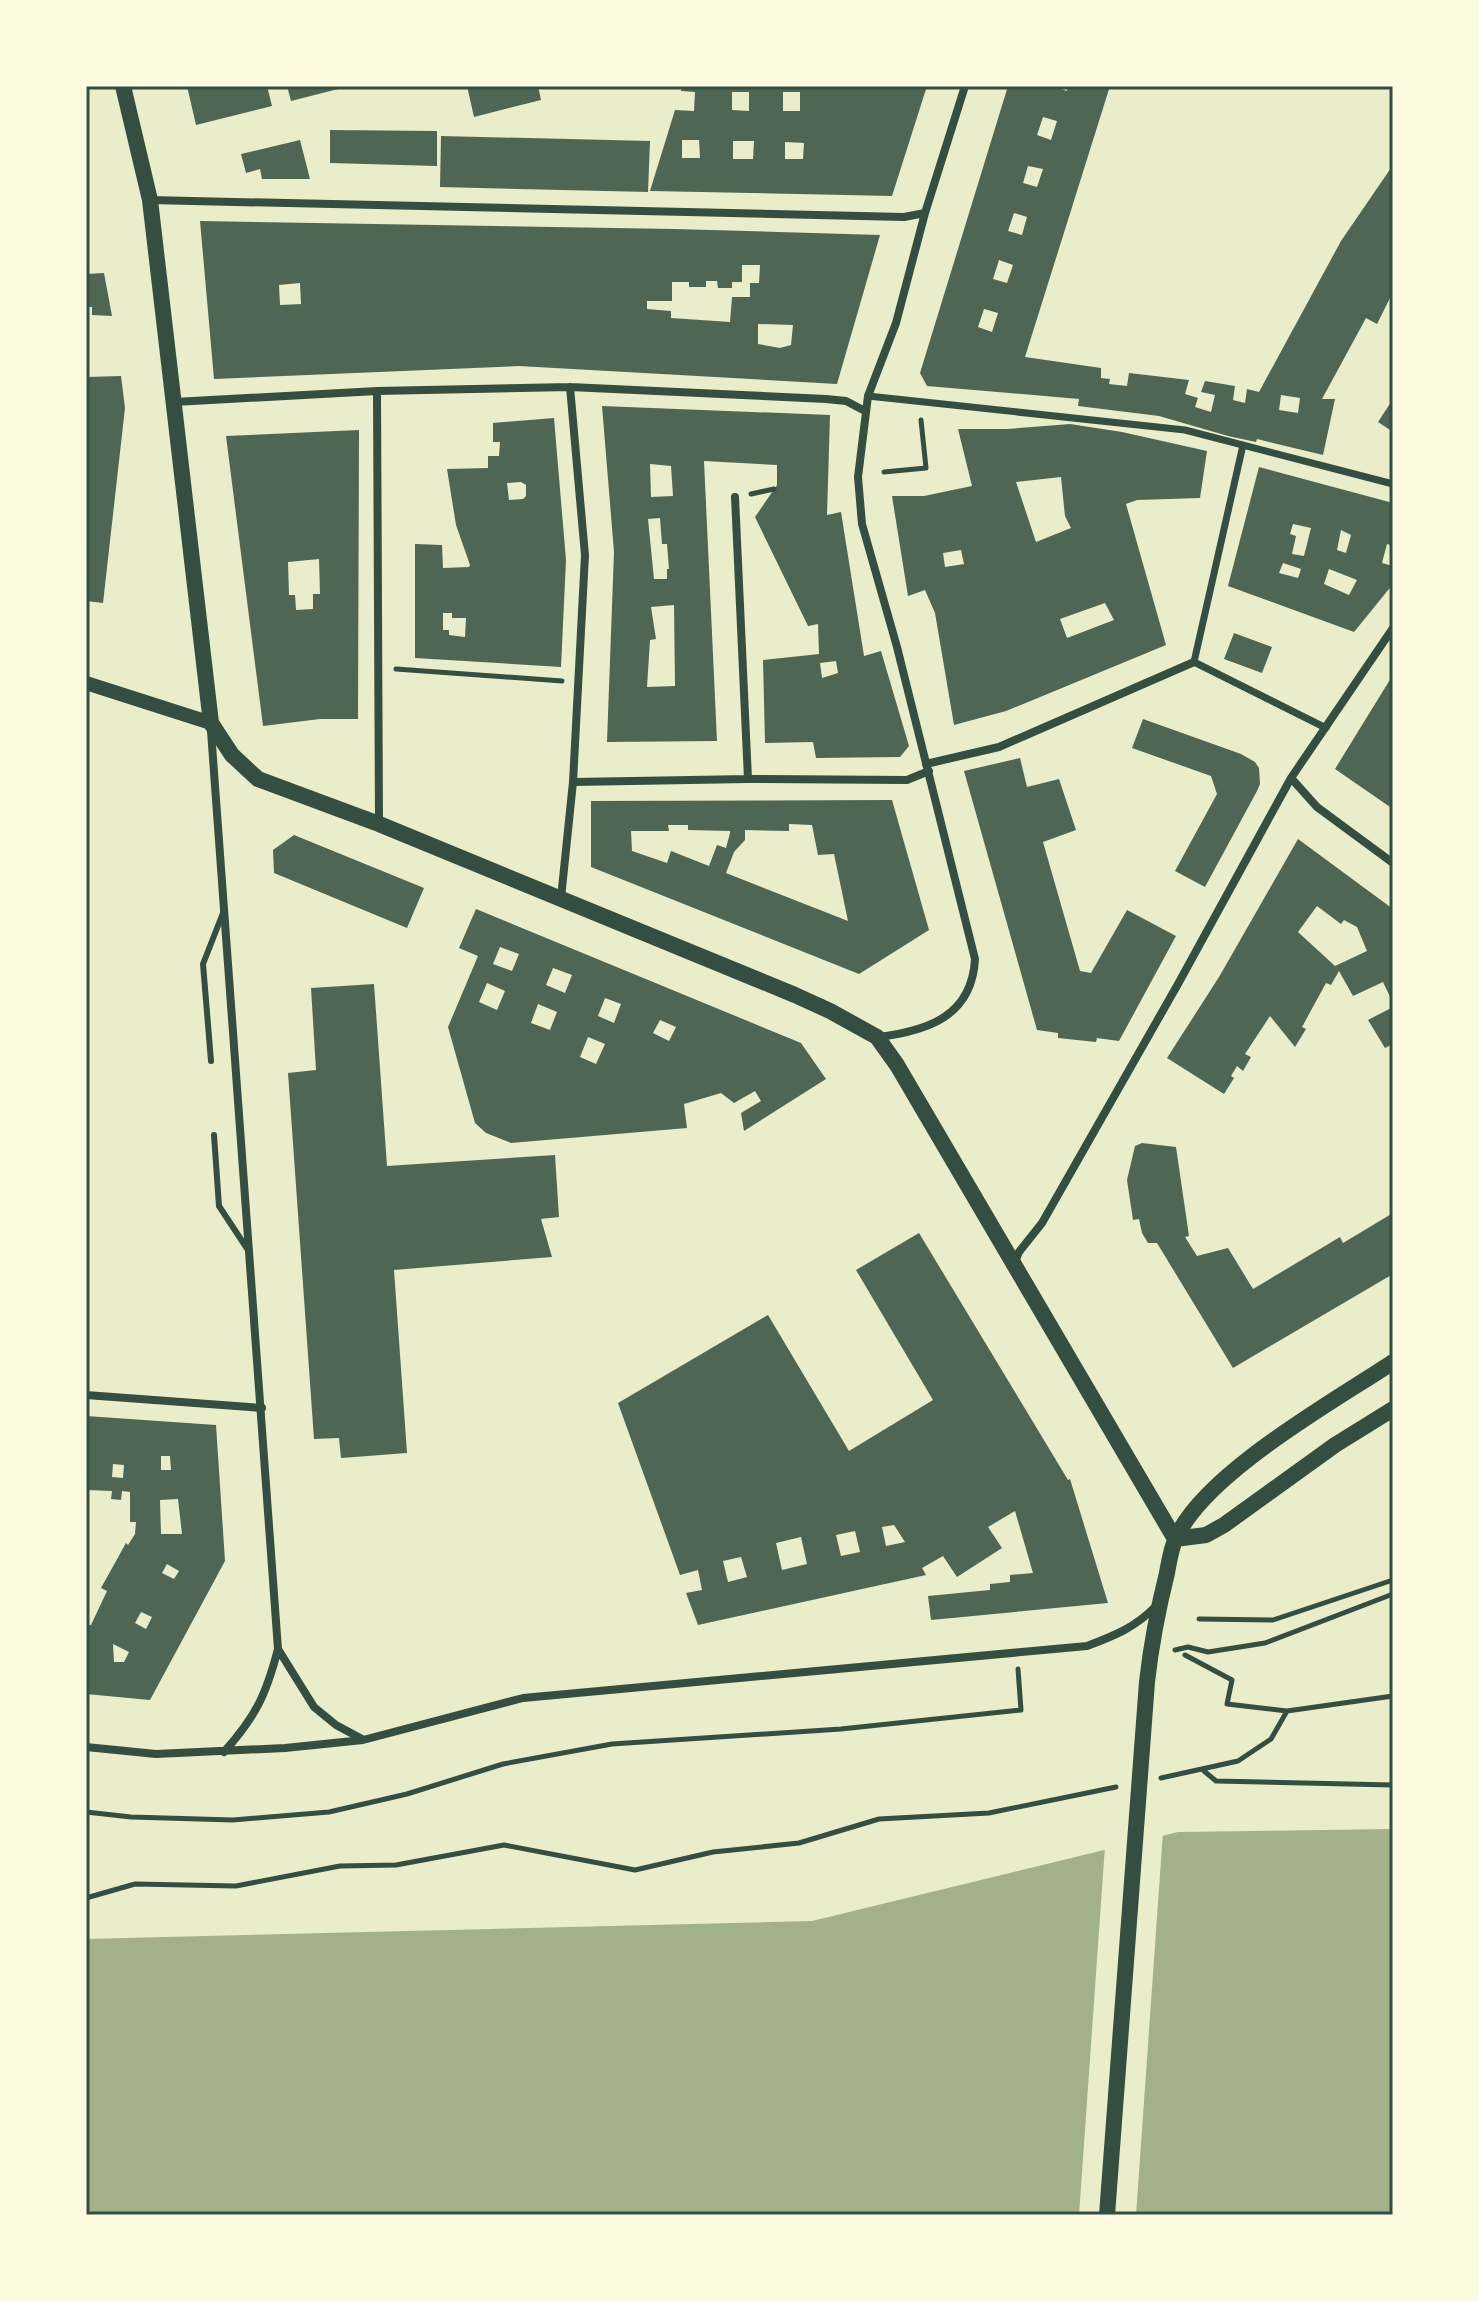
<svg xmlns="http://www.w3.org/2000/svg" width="1479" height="2301" font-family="'Noto Serif',serif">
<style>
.water{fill:#a3b18a}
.pier{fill:#e9edc9}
.building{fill:#4f6655;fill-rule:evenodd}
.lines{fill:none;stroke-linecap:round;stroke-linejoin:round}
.path{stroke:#344e41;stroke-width:5}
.service{stroke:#344e41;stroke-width:6}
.pedestrian{stroke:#344e41;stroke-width:7}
.minor{stroke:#344e41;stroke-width:8}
.tertiary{stroke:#344e41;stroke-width:14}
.secondary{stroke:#344e41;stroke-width:16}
.neatline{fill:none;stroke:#344e41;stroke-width:3}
</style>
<rect width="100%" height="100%" fill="#e9edc9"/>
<path class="water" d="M1393 1829V2215H86V1939L812 1921 1178 1832Z"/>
<path class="pier" d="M1163 1832 1136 2215H1079L1105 1846Z"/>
<path class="building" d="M187 86H267L272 106 196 125Z
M287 86H346V87L291 101Z
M467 86H538L541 100 474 117Z
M682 86H927L892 196 650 191 675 110 694 111 695 92 681 91ZM732 92H749V111L732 110ZM783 92H800V111H783ZM682 140H699L700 158H682ZM733 141H754L753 159H733ZM785 142 804 143 803 159H785Z
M1008 86H1052L1067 91 1068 86H1110L1025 357 1101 368V378L1110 379 1109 384 1127 386 1129 373 1189 380 1185 394 1198 398 1195 407 1211 412 1215 395 1201 392 1205 381 1235 386 1233 400 1245 403 1247 389 1259 392 1341 241 1393 165V292L1377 324 1366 318 1322 399H1335L1323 455 1257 439 1256 442 1228 436 1159 416 1078 406 1079 399 927 386 920 373ZM1043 117 1057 121 1051 140 1037 135ZM1028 166 1043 169 1037 187 1023 183ZM1014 213 1027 217 1022 235 1008 231ZM999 260 1013 265 1007 283 993 279ZM984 309 998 313 992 332 978 327ZM1281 395 1300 398 1298 413 1279 410Z
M330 130 437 131V166L330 163Z
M441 136 650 141 648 192 440 187Z
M300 140 310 179H262L260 169 246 173 241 154Z
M200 221 674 229 880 235 837 384 519 366 214 379ZM742 265H760L759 283H750V297H732L730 322 671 318V311L647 309V301H672V282H689V287H706V281H717L718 288H732V282H742ZM300 283 301 304 280 305 279 285ZM758 324 793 325 791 345 780 348 758 344Z
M104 273 112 316 92 315V307H86V274Z
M121 376 125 408 103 603 86 601V377Z
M1393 399V432L1378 422Z
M602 406 830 415 827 515 841 512 864 656 881 651 909 746 900 757 816 758 813 742 765 743 763 660 819 654 818 624 808 626 755 517 777 485V465L704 461 717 741 607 742 614 552ZM650 464 671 466 673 496 651 497ZM660 518 662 544H667L669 569H667V579H654L648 519ZM674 605 675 686 647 687 650 640 656 639 651 607ZM836 661 838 673 822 678 820 663Z
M554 418 566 560 561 667 415 658V544L442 545 443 568 469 567 470 565 456 525 447 469 488 468V456H499L500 442H493V423ZM521 482 526 485V496L523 499 509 500 507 483ZM443 613H452V618H466L465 637 449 635V630H443Z
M1070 424 1122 432 1207 451 1200 498 1137 500 1126 504 1166 645 1006 711 954 725 935 613 925 590 908 596 892 496H924L972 486 958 429H1007ZM1061 477 1065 516 1071 528 1036 542 1016 482ZM961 550 964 564 945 567 943 553ZM1105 603 1114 620 1067 638 1060 619Z
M359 430 358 719H320L263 726 226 436ZM319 559 320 594H313V609L296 610 295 595H289L288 562Z
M1259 467 1393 503V546L1387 544 1382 563 1393 566V584L1354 632 1228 586ZM1293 524 1311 528 1304 556 1292 554 1296 536 1290 534ZM1341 530 1351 535 1346 553 1337 550ZM1283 563 1301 569 1298 578 1279 573ZM1329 569 1357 580 1349 595 1324 584Z
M1234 633 1272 647 1262 673 1224 659Z
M1391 678 1393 679V809L1335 769Z
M1143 719 1241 754 1255 762 1259 768 1260 784 1257 791 1205 887 1175 871 1217 794 1211 776 1132 748Z
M1020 758 1027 787 1059 779 1076 830 1043 842 1080 971 1091 973 1127 910 1176 936 1119 1041 1097 1038 1096 1042 1058 1038V1033L1037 1030 964 771Z
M892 800 929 930 859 974 591 867V801ZM789 824 812 825 818 855 834 854 848 921 726 873 734 852 745 840V830L789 831ZM668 825H688V830L730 831V833L726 848 717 845 709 866 671 851 667 863 632 851 631 831H669Z
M294 835 424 888 407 928 274 873 273 850Z
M1298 839 1393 909V1003L1383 982 1353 996 1339 971 1331 985 1326 983 1302 1027 1306 1029 1295 1047 1270 1016 1245 1054 1251 1057 1243 1071 1237 1066 1231 1076 1234 1078 1224 1094 1167 1058 1219 977ZM1317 906 1341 924 1344 920 1357 927 1367 951 1335 966 1298 932Z
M476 909 801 1043 826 1079 744 1131 741 1113 761 1101 755 1091 734 1103 721 1093 684 1104 687 1128 511 1143 486 1133 475 1123 448 1027 478 956 459 948ZM500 947 519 954 512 971 493 964ZM553 968 572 975 565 993 546 985ZM487 983 505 991 497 1010 479 1002ZM605 998 621 1004 614 1023 598 1016ZM538 1004 557 1012 550 1030 531 1023ZM660 1020 676 1027 669 1041 653 1033ZM588 1037 605 1044 596 1064 580 1057Z
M374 984 387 1166 555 1155 559 1217 541 1219 552 1257 394 1270 407 1453 341 1458 339 1438 314 1439 288 1073 316 1070 311 988Z
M1393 1007V1044L1385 1048 1368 1020Z
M1142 1143 1176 1147 1189 1236 1185 1237 1197 1256 1228 1248 1253 1289 1340 1237 1343 1243 1393 1213V1274L1233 1368 1157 1243H1148L1142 1233 1139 1219 1133 1220 1127 1180 1135 1146Z
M919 1233 1068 1480 1070 1479 1108 1603 931 1620 928 1596 990 1590V1584L1010 1582V1575L1033 1573 1015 1511 988 1527 1002 1548 957 1577 943 1556 922 1568 926 1575 698 1625 686 1593 702 1590 698 1570 680 1575 618 1403 768 1315 849 1451 933 1400 856 1270ZM894 1525 905 1542 886 1546 882 1527ZM855 1531 860 1552 841 1556 836 1535ZM801 1537 807 1564 782 1570 776 1543ZM741 1557 747 1577 728 1582 723 1561Z
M86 1416 216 1425 225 1561 150 1700 86 1694V1625H91L107 1591 101 1588 126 1543 128 1545 135 1534 136 1522H130V1492L122 1491 121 1500 111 1499 112 1491 86 1490ZM161 1456H170L171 1470H161ZM113 1464 124 1465 123 1478 112 1477ZM178 1499 182 1534H161L160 1500ZM167 1564 179 1571 174 1579 162 1573ZM141 1612 152 1617 146 1629 135 1623ZM113 1644 129 1652 124 1662H114Z"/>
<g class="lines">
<path class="path" d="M884 472 926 468 921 420
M751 494 774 489
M396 669 562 681
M1199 1619 1273 1620 1393 1580
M1175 1650 1188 1647 1208 1652 1265 1643 1393 1594
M1185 1655 1232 1680 1227 1704 1287 1711 1393 1696
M1204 1771 1216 1781 1393 1785
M1161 1778 1238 1761 1271 1739 1287 1711
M86 1812 131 1817 233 1820 329 1812 407 1794 503 1764 612 1744 841 1729 1021 1710 1018 1669
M86 1898 135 1884 236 1886 340 1866 396 1865 504 1845 635 1870 713 1852 799 1843 879 1819 989 1813 1116 1787"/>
<path class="service" d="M211 1061 203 964 223 913
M214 1135 219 1206 248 1250"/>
<path class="pedestrian" d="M868 396 1185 430 1393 484
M1243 445 1194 662 1326 728"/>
<path class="minor" d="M150 200 904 217 925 213
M377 391 379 824
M174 402 377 391 570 387 826 399 846 401 865 411
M735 497 748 779
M211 731 278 1649C266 1695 256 1716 224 1752
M926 764 999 747 1194 662
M1291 778 1317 807 1393 863
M573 782 748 779 907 780 929 771
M561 898 573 782 585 555 570 387
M878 1037C928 1031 972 1016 975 959L897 647 862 524 858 477 868 396 896 323 925 213 965 86
M1015 1262 1019 1252 1042 1223 1178 984 1291 778 1393 628
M86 1395 262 1408
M278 1649 314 1707 336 1725 362 1739
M86 1747 156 1754 285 1748 363 1740 523 1698 1087 1646C1114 1636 1136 1627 1156 1606"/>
<path class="tertiary" d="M86 683 211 723"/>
<path class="secondary" d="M123 86 150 200 211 723 232 755 258 779 379 824 795 995 830 1011 877 1037 897 1065 1175 1539
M1175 1539 1206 1535 1224 1525 1335 1445 1393 1409
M1107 2215 1147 1682C1151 1646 1158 1609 1167 1573 1169 1562 1171 1548 1176 1538 1205 1473 1333 1402 1393 1362"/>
</g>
<rect width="1479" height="2301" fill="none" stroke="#fefae0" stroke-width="176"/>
<rect x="88" y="88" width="1303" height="2125" class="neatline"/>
</svg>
